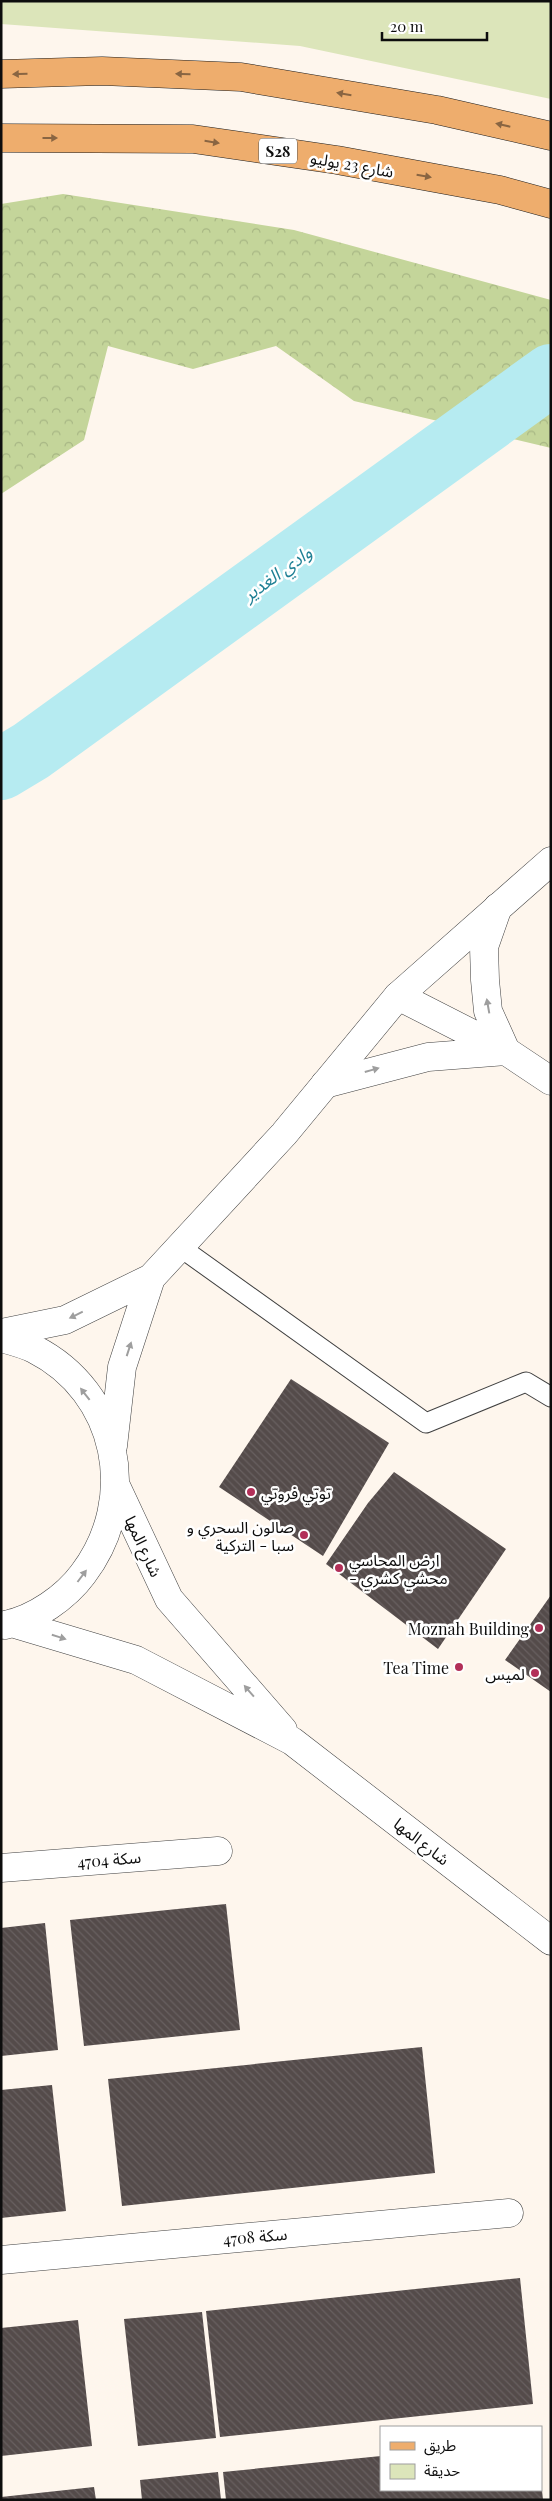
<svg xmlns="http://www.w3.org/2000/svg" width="552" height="2501" font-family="'Playfair Display','Noto Sans Arabic',serif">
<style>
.forest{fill:url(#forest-crowns)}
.park{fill:#dce5ba}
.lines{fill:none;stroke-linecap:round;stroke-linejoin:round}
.river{stroke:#b6ebf1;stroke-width:62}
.building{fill:url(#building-back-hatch)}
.service-casing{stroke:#404040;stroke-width:21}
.minor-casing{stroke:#404040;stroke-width:29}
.tertiary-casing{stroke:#404040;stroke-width:29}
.primary-casing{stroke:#1e1e1e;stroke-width:29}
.service{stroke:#fff;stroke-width:19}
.minor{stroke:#fff;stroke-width:28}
.tertiary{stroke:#fff;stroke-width:28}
.primary{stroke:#eead6d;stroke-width:28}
.oneway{fill:#896542}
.oneway2{fill:#9e9e9e}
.poi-dot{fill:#b22f58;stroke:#fff;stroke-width:2}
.labels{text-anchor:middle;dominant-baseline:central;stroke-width:5;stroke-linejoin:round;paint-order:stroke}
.shield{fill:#fff;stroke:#565656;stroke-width:1}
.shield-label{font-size:15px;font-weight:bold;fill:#0d0d0d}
.street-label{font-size:16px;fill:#0d0d0d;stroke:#fff}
.poi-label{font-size:16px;fill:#0d0d0d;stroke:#fff;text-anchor:end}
.water-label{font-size:18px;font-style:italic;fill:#1f8095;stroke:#fff}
</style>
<defs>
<pattern id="forest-crowns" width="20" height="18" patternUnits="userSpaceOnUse" patternTransform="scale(1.25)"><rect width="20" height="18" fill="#c4d59a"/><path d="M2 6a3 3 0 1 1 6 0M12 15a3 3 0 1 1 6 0" fill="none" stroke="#a7b684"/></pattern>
<pattern id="building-back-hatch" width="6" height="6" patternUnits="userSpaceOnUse" patternTransform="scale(1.25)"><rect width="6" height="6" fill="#544b4a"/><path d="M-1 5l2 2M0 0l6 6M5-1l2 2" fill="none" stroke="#686060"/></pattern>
</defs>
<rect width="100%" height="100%" fill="#fef6ed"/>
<path class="forest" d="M63 194 294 230 551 300V448L354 401 276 346 193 369 108 346 84 440 1 494V204Z"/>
<path class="park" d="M1 1H551V99L300 46 1 24Z"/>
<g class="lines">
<path class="river" d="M1 769 31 751 551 375"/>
</g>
<path class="building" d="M291 1379 389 1443 323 1556 219 1487Z
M394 1472 506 1549 438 1649 326 1564 368 1503Z
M551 1595V1692L505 1660Z
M226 1904 240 2030 84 2046 70 1920Z
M45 1923 58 2050 1 2056V1928Z
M422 2047 435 2173 122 2206 108 2079Z
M52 2085 66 2211 1 2218V2090Z
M520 2278 533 2404 220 2437 206 2311Z
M202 2312 216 2438 138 2446 124 2319Z
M78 2320 92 2446 1 2456V2328Z
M381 2456V2490H542L543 2500H226L223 2472Z
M218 2472 221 2500H142L140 2480Z
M94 2487 96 2500H1V2497Z"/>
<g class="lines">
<g class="service-casing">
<path id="service" d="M180 1247 426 1423 526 1382 551 1397"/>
</g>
<g class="minor-casing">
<path id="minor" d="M398 996 506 1051 551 1081
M325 1084 428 1057 506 1051 488 1011 485 980 484 947 498 907
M1 1868 218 1851
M1 2260 509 2213"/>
</g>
<g class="tertiary-casing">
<path id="tertiary" d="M1 1333 65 1320 151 1278 284 1134 398 996 551 861
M1 1338C12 1341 24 1344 34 1349 119 1392 140 1499 83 1574 66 1597 35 1619 5 1625
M113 1446 122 1367 151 1278
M116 1486 169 1599 283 1730
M12 1623 136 1660 292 1741 551 1941"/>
</g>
<g class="primary-casing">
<path id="primary" d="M1 74 102 71 241 77 437 110 551 136
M1 138 193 139 337 160 500 190 551 204"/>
</g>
<use href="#service" class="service"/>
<use href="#minor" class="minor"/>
<use href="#tertiary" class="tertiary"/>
<use href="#primary" class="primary"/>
</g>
<defs><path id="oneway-solid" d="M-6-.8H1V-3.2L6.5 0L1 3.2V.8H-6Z" transform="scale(1.25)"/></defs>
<g class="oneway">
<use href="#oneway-solid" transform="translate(20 74) rotate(178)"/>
<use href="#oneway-solid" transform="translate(183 74) rotate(-178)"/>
<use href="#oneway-solid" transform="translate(344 94) rotate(-170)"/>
<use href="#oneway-solid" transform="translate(503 125) rotate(-167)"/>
<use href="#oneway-solid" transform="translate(50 138)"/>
<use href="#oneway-solid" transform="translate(212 142) rotate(9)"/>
<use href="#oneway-solid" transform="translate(424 176) rotate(10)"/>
</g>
<g class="oneway2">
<use href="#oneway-solid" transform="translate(488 1006) rotate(-100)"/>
<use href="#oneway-solid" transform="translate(372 1070) rotate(-16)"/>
<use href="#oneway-solid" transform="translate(76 1315) rotate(154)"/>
<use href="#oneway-solid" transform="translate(129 1349) rotate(-72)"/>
<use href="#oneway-solid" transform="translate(85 1394) rotate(-128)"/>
<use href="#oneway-solid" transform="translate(82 1576) rotate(-53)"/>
<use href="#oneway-solid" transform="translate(59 1637) rotate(17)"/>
<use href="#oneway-solid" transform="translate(249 1691) rotate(-131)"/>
</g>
<g class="poi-dot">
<circle cx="251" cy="1492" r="5"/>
<circle cx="304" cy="1535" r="5"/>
<circle cx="339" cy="1568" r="5"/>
<circle cx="539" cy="1628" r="5"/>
<circle cx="459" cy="1667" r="5"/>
<circle cx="535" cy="1673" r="5"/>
</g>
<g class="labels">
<rect class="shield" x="259" y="138.5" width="38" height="25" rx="4"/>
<g class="shield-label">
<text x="278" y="151">S28</text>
</g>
<g class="street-label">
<text transform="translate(352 164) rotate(10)">شارع 23 يوليو</text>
<text transform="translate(144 1546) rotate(65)">شارع المها</text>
<text transform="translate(422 1841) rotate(38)">شارع المها</text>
<text transform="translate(109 1859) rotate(-5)">سكة 4704</text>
<text transform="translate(255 2236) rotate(-5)">سكة 4708</text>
</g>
<g class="poi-label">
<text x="261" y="1492" text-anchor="start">توتي فروتي</text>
<text x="294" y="1526">صالون السحري و<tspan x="294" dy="18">سبا - التركية</tspan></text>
<text x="349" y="1559" text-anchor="start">ارض المحاسي<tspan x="349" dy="18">- محشي كشري</tspan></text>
<text x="529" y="1628">Moznah Building</text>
<text x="449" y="1667">Tea Time</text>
<text x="525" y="1673">لميس</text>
</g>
<g class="water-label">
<text transform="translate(277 573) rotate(-36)">وادي الغدير</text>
</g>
</g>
<rect width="552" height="2501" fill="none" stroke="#0d0d0d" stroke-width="5"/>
<rect x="380" y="2426" width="162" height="65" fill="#ffffff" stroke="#9e9e9e"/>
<rect x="390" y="2442" width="25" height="8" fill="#eead6d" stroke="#9e9e9e"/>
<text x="424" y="2451" font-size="15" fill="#0d0d0d">طريق</text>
<rect x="390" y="2464" width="25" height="15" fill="#dce5ba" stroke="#9e9e9e"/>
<text x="424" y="2476" font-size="15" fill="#0d0d0d">حديقة</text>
<path d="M382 32v8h105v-8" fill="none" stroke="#0d0d0d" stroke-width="2.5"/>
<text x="390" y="32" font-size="15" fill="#0d0d0d" stroke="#ffffff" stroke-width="4" paint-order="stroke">20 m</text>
</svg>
